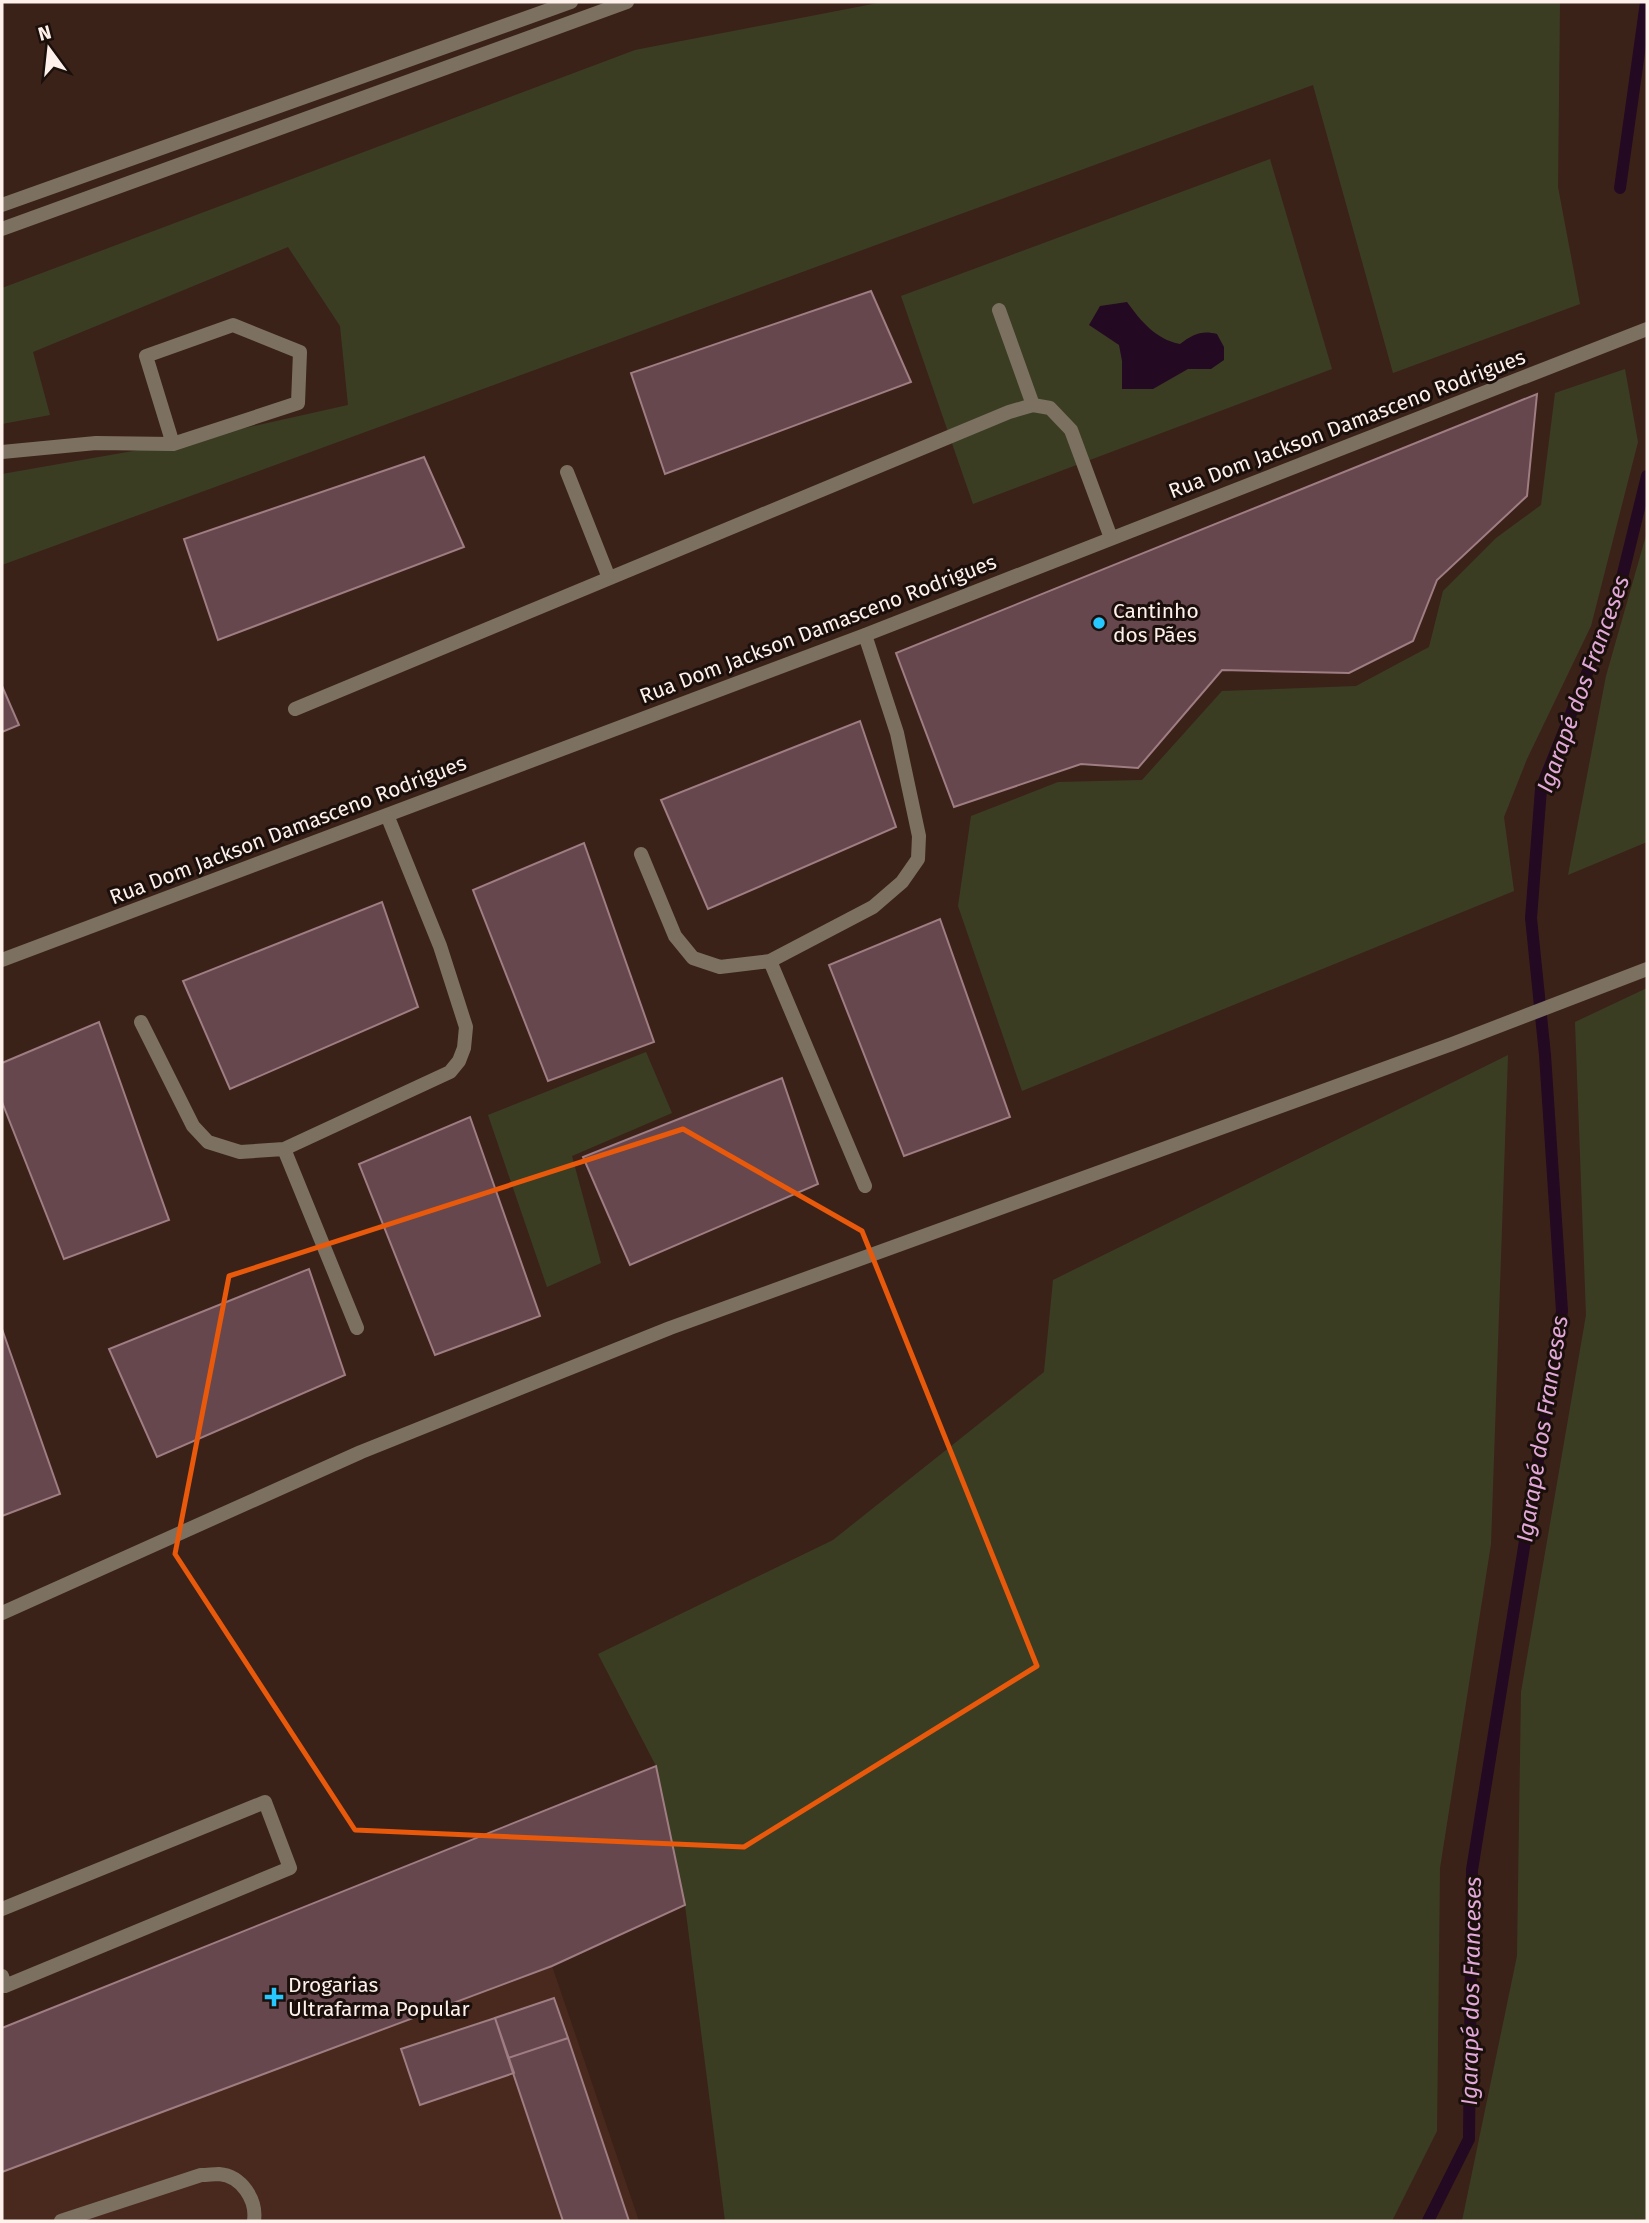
<svg xmlns="http://www.w3.org/2000/svg" width="1649" height="2223" font-family="'Fira Sans',sans-serif">
<style>
.built{fill:#49291d}
.green{fill:#3b3d23}
.water{fill:#240922}
.lines{fill:none;stroke-linecap:round;stroke-linejoin:round}
.stream{stroke:#240922;stroke-width:12}
.building{fill:#66474d;stroke:#9f7d83;stroke-width:2}
.service{stroke:#7c7161;stroke-width:14}
.minor{stroke:#7c7161;stroke-width:14}
.marked{fill:none;stroke:#e8590c;stroke-width:5;stroke-linejoin:round}
.poi-dot{fill:#27c8ff;stroke:#1a0f0b;stroke-width:2.5}
.labels{text-anchor:middle;dominant-baseline:central;stroke-width:6;stroke-linejoin:round;paint-order:stroke}
.street-label{font-size:21px;fill:#fef0eb;stroke:#1a0f0b}
.poi-label{font-size:21px;fill:#fef0eb;stroke:#1a0f0b;text-anchor:start}
.water-label{font-size:23px;font-style:italic;fill:#e1a8d8;stroke:#1a0f0b}
</style>
<rect width="100%" height="100%" fill="#3b2219"/>
<path class="built" d="M552 1966 639 2221H2V2172Z"/>
<path class="green" d="M883 2H1560L1558 187 1580 304 1393 373 1313 85 2 565V474L173 444 348 405 340 326 288 247 33 352 50 415 2 424V288L635 50Z
M1270 159 1332 369 973 504 901 296Z
M1625 369 1638 442 1591 626 1527 759 1504 817 1514 891 1022 1091 958 906 971 816 1058 782 1142 780 1222 691 1356 686 1429 647 1443 591 1496 538 1541 505 1555 393Z
M1647 532V842L1568 875 1606 676Z
M1647 988V2221H1462L1517 1956 1521 1692 1586 1315 1575 1022Z
M646 1052 672 1113 572 1156 601 1263 547 1287 488 1115Z
M1508 1055 1491 1544 1440 1868 1437 2131 1392 2221H725L685 1905 656 1766 598 1654 833 1540 1044 1372 1053 1280Z"/>
<path class="water" d="M1127 302C1141 321 1155 339 1180 344 1193 334 1202 330 1217 334L1224 347V360L1211 369H1188L1153 389H1122V361L1119 345 1089 325 1100 306Z"/>
<g class="lines">
<path class="stream" d="M1620 188 1646 2
M1428 2221 1469 2139 1472 1870 1562 1311 1545 1055 1531 918 1541 789 1617 598 1647 476"/>
</g>
<path class="building" d="M871 291 911 382 665 474 631 373Z
M1537 394 1527 496 1437 580 1413 641 1349 673 1222 670 1138 768 1081 764 954 807 896 653Z
M424 457 464 547 218 640 184 539Z
M2 686 19 725 2 732Z
M860 721 896 827 708 909 661 800Z
M584 843 654 1042 548 1081 473 890Z
M382 902 418 1007 230 1089 183 981Z
M940 919 1010 1117 904 1156 829 965Z
M99 1022 169 1220 64 1259 2 1102V1063Z
M782 1078 818 1184 630 1265 583 1157Z
M470 1117 540 1316 435 1355 359 1164Z
M309 1269 345 1375 157 1457 109 1349Z
M2 1329 60 1494 2 1516Z
M656 1766 685 1905 552 1966 2 2172V2028Z
M554 1998 568 2038 508 2058 495 2018Z
M495 2018 514 2073 420 2105 401 2049Z
M568 2038 629 2221H563L508 2058Z"/>
<g class="lines">
<path class="service" d="M2 205 571 2
M2 229 627 2
M2 452 96 443 173 444 298 403 300 352 233 325 146 356 173 444
M2 1613 361 1452 670 1328 1452 1044 1647 969
M2 1909 265 1802 290 1868 5 1986 2 1976
M61 2221 201 2175C207 2175 214 2174 219 2174 242 2176 257 2200 254 2221"/>
<path class="minor" d="M999 310 1033 405
M567 472 609 578
M295 709 1009 412 1033 405 1050 408 1071 430 1111 538
M641 854 675 936 693 958 720 967 770 961 873 907 902 882 918 859 919 836 897 733 865 635
M2 960 865 635 1647 329
M770 961 865 1186
M141 1022 193 1126 208 1142 240 1152 284 1149 450 1072 459 1061 464 1048 466 1027 440 946 387 815
M284 1149 357 1328"/>
</g>
<path class="marked" d="M683 1129 862 1231 1037 1666 744 1847 355 1830 175 1554 229 1276Z"/>
<g class="poi-dot">
<circle cx="1099" cy="623" r="7"/>
<path d="M270.5 1986.5h7v7h7v7h-7v7h-7v-7h-7v-7h7z"/>
</g>
<g class="labels">
<g class="street-label">
<text transform="translate(1347 424) rotate(-21)">Rua Dom Jackson Damasceno Rodrigues</text>
<text transform="translate(818 629) rotate(-21)">Rua Dom Jackson Damasceno Rodrigues</text>
<text transform="translate(288 830) rotate(-21)">Rua Dom Jackson Damasceno Rodrigues</text>
</g>
<g class="poi-label">
<text x="1113" y="611">Cantinho<tspan x="1113" dy="24">dos Pães</tspan></text>
<text x="288" y="1985">Drogarias<tspan x="288" dy="24">Ultrafarma Popular</tspan></text>
</g>
<g class="water-label">
<text transform="translate(1583 684) rotate(-70)">Igarapé dos Franceses</text>
<text transform="translate(1542 1429) rotate(-81)">Igarapé dos Franceses</text>
<text transform="translate(1471 1991) rotate(-89)">Igarapé dos Franceses</text>
</g>
</g>
<rect width="1649" height="2223" fill="none" stroke="#fef0eb" stroke-width="7"/>
<g transform="translate(49 49) rotate(345)" stroke="#1a0f0b" stroke-width="5" paint-order="stroke">
<path d="M0-5L12 26L0 18L-12 26Z" fill="#fef0eb"/>
<text y="-10" font-size="19" font-weight="bold" text-anchor="middle" fill="#fef0eb">N</text>
</g>
</svg>
